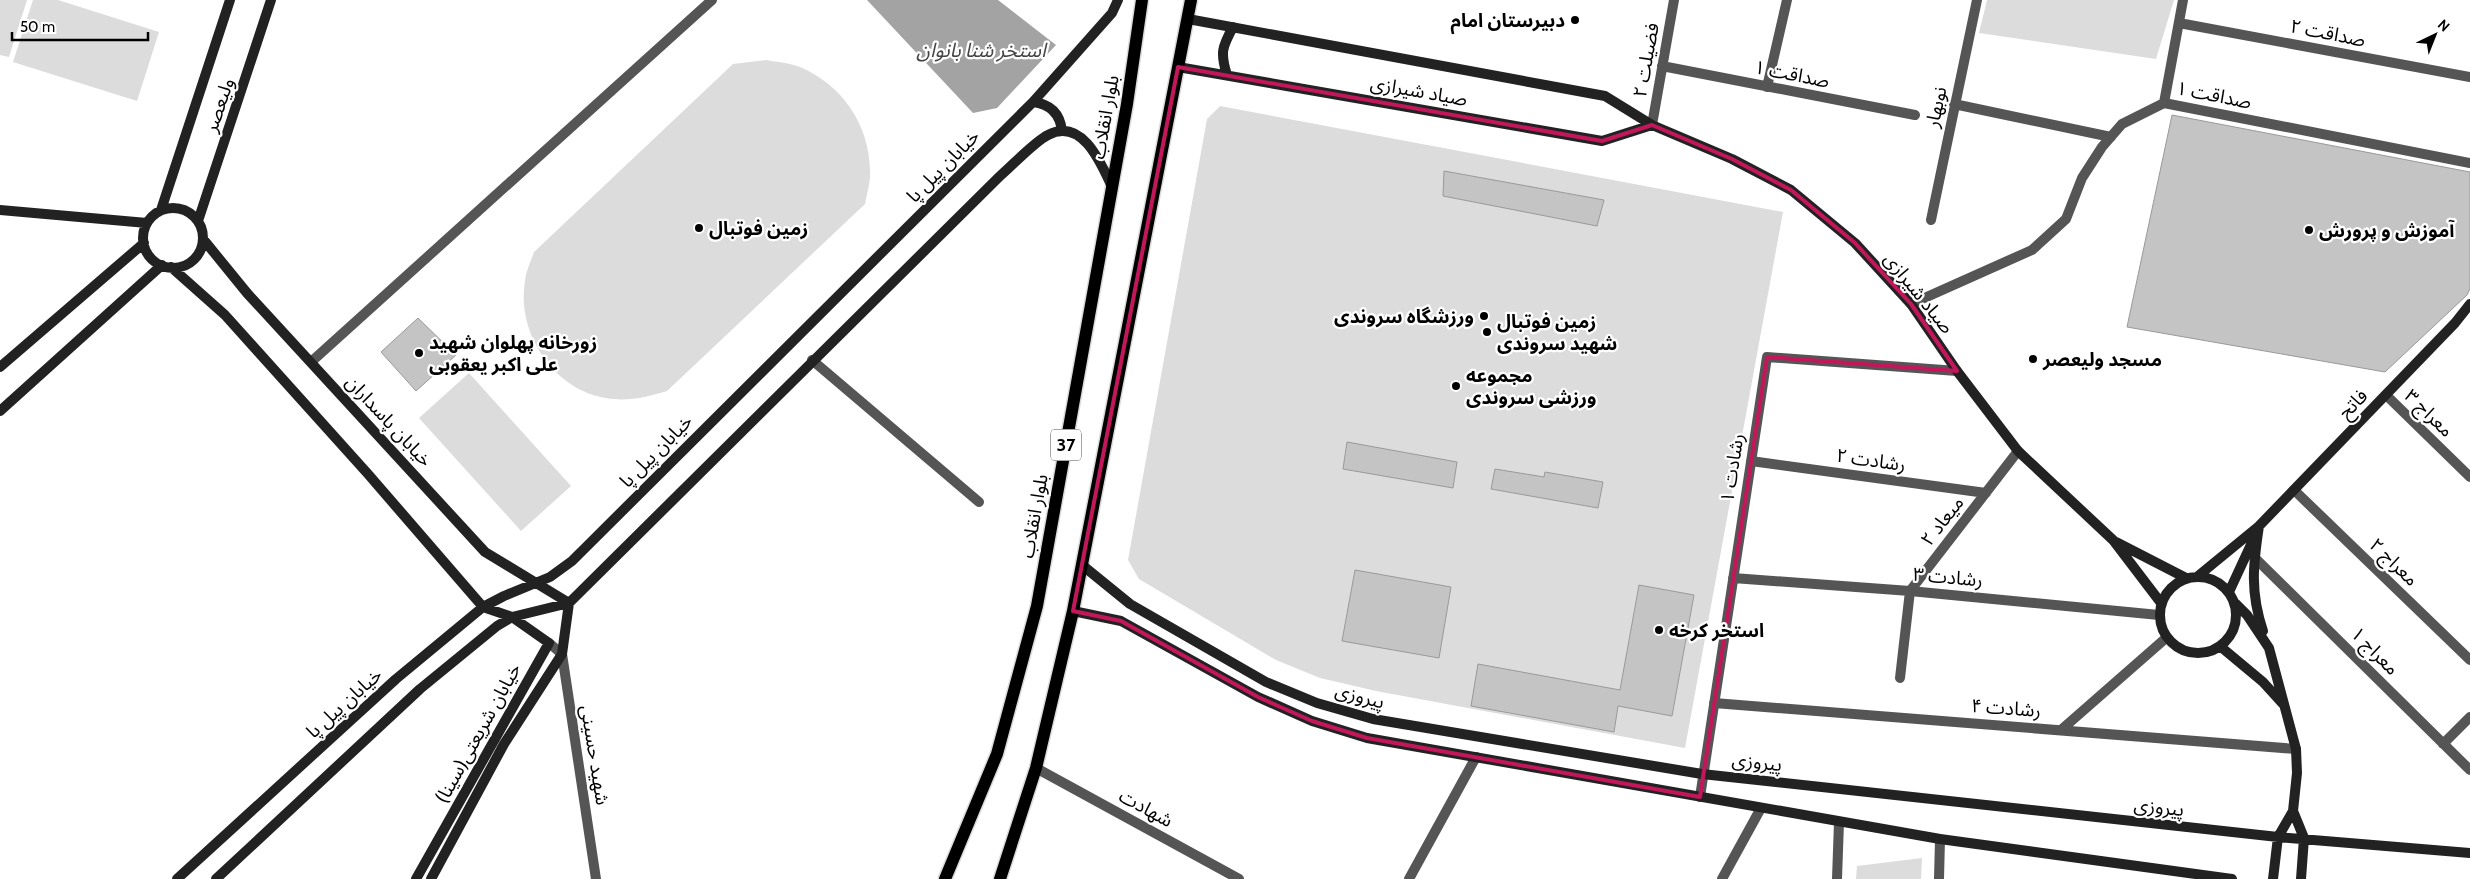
<svg xmlns="http://www.w3.org/2000/svg" width="2470" height="879" font-family="Cabin,'Noto Sans Arabic',sans-serif">
<style>
.green{fill:#dcdcdc}
.water{fill:#a3a3a3}
.building{fill:#c4c4c4;stroke:#999}
.lines{fill:none;stroke-linecap:round;stroke-linejoin:round}
.primary-casing{stroke:#dbdbdb;stroke-width:15}
.street{stroke:#555;stroke-width:10}
.secondary{stroke:#222;stroke-width:10}
.primary{stroke:#000;stroke-width:12}
.marked{fill:none;stroke:#c2185b;stroke-width:4;stroke-linejoin:round}
.poi-dot{fill:#000;stroke:#fff;stroke-width:2}
.labels{text-anchor:middle;dominant-baseline:central;stroke-width:4.5;stroke-linejoin:round;paint-order:stroke}
.shield{fill:#fff;stroke:#4c4c4c;stroke-width:1}
.shield-label{font-size:18px;font-weight:bold;fill:#000}
.poi-label{font-size:19px;font-weight:bold;fill:#000;stroke:#fff;text-anchor:start}
.street-label{font-size:19px;fill:#000;stroke:#fff}
.water-label{font-size:20px;font-style:italic;fill:#444;stroke:#fff}
</style>
<rect width="100%" height="100%" fill="#fff"/>
<path class="green" d="M0 0H27L9 57 0 55Z
M33 0H58L159 32 137 101 13 62Z
M1987 0H2174L2156 59 1979 33Z
M766 60C777 62 790 63 800 67 842 85 869 124 870 170 871 181 867 193 865 204L667 391C646 397 628 402 606 398 554 390 516 333 525 281 526 271 531 261 534 252L733 64Z
M1220 106 1783 212 1685 748 1376 691 1320 678 1276 660 1139 579 1128 560 1207 119Z
M469 373 571 486 521 531 419 418Z
M1922 858 1921 879H1856L1857 866Z"/>
<path class="water" d="M867 0H998L1056 45 997 108 973 113Z"/>
<path class="building" d="M2172 115 2470 172V289L2467 295 2385 372 2127 327Z
M1444 171 1604 200 1597 226 1443 196Z
M418 318 456 355 416 391 381 352Z
M1347 442 1457 462 1453 488 1343 469Z
M1495 469 1544 477 1545 472 1603 482 1598 508 1491 489Z
M1355 570 1451 587 1439 658 1342 641Z
M1639 585 1694 595 1672 716 1618 706 1614 732 1471 706 1478 664 1620 690Z"/>
<g class="lines">
<g class="primary-casing">
<path id="primary" d="M945 879 997 754 1037 606 1127 104 1142 0
M1000 879 1036 768 1073 611 1191 0"/>
</g>
<path class="street" d="M2179 23 2470 77
M1662 66 1915 115
M1767 87 1787 0
M2164 103 2183 0
M1954 104 2111 137
M1652 125 1674 0
M1931 220 1977 0
M1911 304 2032 250 2066 219 2082 178 2102 147 2122 124 2164 103 2470 163
M812 360 979 502
M311 362 712 0
M2386 395 2470 477
M1751 461 1986 493
M2294 490 2470 660
M2255 558 2470 770
M1733 578 1910 591 2159 615
M549 643 562 654 596 879
M1900 678 1910 591 2018 451
M1714 703 2296 749
M2061 730 2166 638
M2443 744 2470 717
M1036 768 1239 879
M1700 797 1767 357 1957 371
M1409 879 1476 757
M1722 879 1761 808
M1837 879 1839 822
M1939 879 1940 839"/>
<path class="secondary" d="M1188 19 1605 96 1652 125 1732 159 1791 190 1855 243 1911 304 1957 371 2018 451 2113 540 2161 603
M1178 67 1602 141 1652 125
M1227 75C1220 53 1222 47 1233 27
M1033 102C1050 104 1060 113 1062 131
M143 238a30 30 0 1 1 60 0a30 30 0 1 1-60 0Z
M0 210 147 223
M161 210 230 0
M198 221 271 0
M203 239 247 293 485 552 569 603 562 654 504 744 431 879
M171 267 225 315 368 474 483 607 512 617 549 643 416 879
M0 367 144 243
M0 411 162 265
M2259 526C2253 565 2250 592 2263 631
M2116 542 2186 578
M1082 565 1130 604 1266 682 1317 703 1373 719 1702 774 2278 837 2470 853
M2198 576 2259 526 2455 323 2470 304
M2160 615a38 38 0 1 1 76 0a38 38 0 1 1-76 0Z
M2229 592 2254 538
M2235 603 2247 615 2269 648 2296 749 2297 773 2293 811 2278 837 2273 879
M1073 611 1121 621 1258 697 1312 721 1367 738 1940 839 2232 879
M2221 647 2263 682 2283 704
M2293 811 2304 838 2301 879
M177 879 396 679 483 607 504 596 550 577 572 561 1033 102 1112 13 1118 0
M216 879 420 689 497 626 512 617 569 603 1000 176C1013 165 1034 142 1048 135 1082 117 1101 163 1112 187"/>
<use href="#primary" class="primary"/>
</g>
<path class="marked" d="M1178 67 1602 141 1652 125 1732 159 1791 190 1855 243 1911 304 1957 371 1767 357 1700 797 1367 738 1312 721 1258 697 1121 621 1073 611Z"/>
<g class="poi-dot">
<circle cx="1575" cy="20" r="5"/>
<circle cx="699" cy="228" r="5"/>
<circle cx="2309" cy="230" r="5"/>
<circle cx="1484" cy="316" r="5"/>
<circle cx="1487" cy="332" r="5"/>
<circle cx="419" cy="353" r="5"/>
<circle cx="2033" cy="359" r="5"/>
<circle cx="1456" cy="386" r="5"/>
<circle cx="1659" cy="630" r="5"/>
</g>
<g class="labels">
<rect class="shield" x="1051" y="429.5" width="30" height="31" rx="4"/>
<g class="shield-label">
<text x="1066" y="445">37</text>
</g>
<g class="poi-label">
<text x="1565" y="20" text-anchor="end">دبیرستان امام</text>
<text x="709" y="228">زمین فوتبال</text>
<text x="2319" y="230">آموزش و پرورش</text>
<text x="1474" y="316" text-anchor="end">ورزشگاه سروندی</text>
<text x="1497" y="321">زمین فوتبال<tspan x="1497" dy="22">شهید سروندی</tspan></text>
<text x="429" y="342">زورخانه پهلوان شهید<tspan x="429" dy="22">علی اکبر یعقوبی</tspan></text>
<text x="2043" y="359">مسجد ولیعصر</text>
<text x="1466" y="375">مجموعه<tspan x="1466" dy="22">ورزشی سروندی</tspan></text>
<text x="1669" y="630">استخر کرخه</text>
</g>
<g class="street-label">
<text transform="translate(2328 33) rotate(11)">صداقت ۲</text>
<text transform="translate(1646 60) rotate(-80)">فضیلت ۲</text>
<text transform="translate(1792 74) rotate(11)">صداقت ۱</text>
<text transform="translate(1419 91) rotate(10)">صیاد شیرازی</text>
<text transform="translate(2214 95) rotate(11)">صداقت ۱</text>
<text transform="translate(219 105) rotate(-71)">ولیعصر</text>
<text transform="translate(1936 107) rotate(-78)">نوبهار</text>
<text transform="translate(1105 117) rotate(-80)">بلوار انقلاب</text>
<text transform="translate(943 166) rotate(-45)">خیابان پیل پا</text>
<text transform="translate(1919 293) rotate(51)">صیاد شیرازی</text>
<text transform="translate(2353 404) rotate(-46)">فاتح</text>
<text transform="translate(2429 413) rotate(44)">معراج ۳</text>
<text transform="translate(389 421) rotate(47)">خیابان پاسداران</text>
<text transform="translate(656 451) rotate(-45)">خیابان پیل پا</text>
<text transform="translate(1871 460) rotate(8)">رشادت ۲</text>
<text transform="translate(1732 468) rotate(-81)">رشادت ۱</text>
<text transform="translate(1034 516) rotate(-80)">بلوار انقلاب</text>
<text transform="translate(1942 521) rotate(-52)">میعاد ۲</text>
<text transform="translate(2394 562) rotate(44)">معراج ۲</text>
<text transform="translate(1948 577) rotate(5)">رشادت ۳</text>
<text transform="translate(2375 651) rotate(45)">معراج ۱</text>
<text transform="translate(1360 696) rotate(15)">پیروزی</text>
<text transform="translate(344 703) rotate(-42)">خیابان پیل پا</text>
<text transform="translate(2006 708) rotate(4)">رشادت ۴</text>
<text transform="translate(478 733) rotate(-61)">خیابان شریعتی(سینا)</text>
<text transform="translate(595 755) rotate(81)">شهید حسینی</text>
<text transform="translate(1757 762) rotate(6)">پیروزی</text>
<text transform="translate(2159 807) rotate(6)">پیروزی</text>
<text transform="translate(1146 808) rotate(29)">شهادت</text>
</g>
<g class="water-label">
<text x="981" y="50">استخر شنا بانوان</text>
</g>
</g>
<g transform="translate(2435 35) rotate(43)" stroke="#ffffff" stroke-width="4" paint-order="stroke">
<path d="M0-4L9 19L0 12L-9 19Z" fill="#000000"/>
<text y="-8" font-size="14" font-weight="bold" text-anchor="middle" fill="#000000">N</text>
</g>
<path d="M12 32v8h136v-8" fill="none" stroke="#000000" stroke-width="2.5"/>
<text x="20" y="32" font-size="15" fill="#000000" stroke="#ffffff" stroke-width="4" paint-order="stroke">50 m</text>
</svg>
